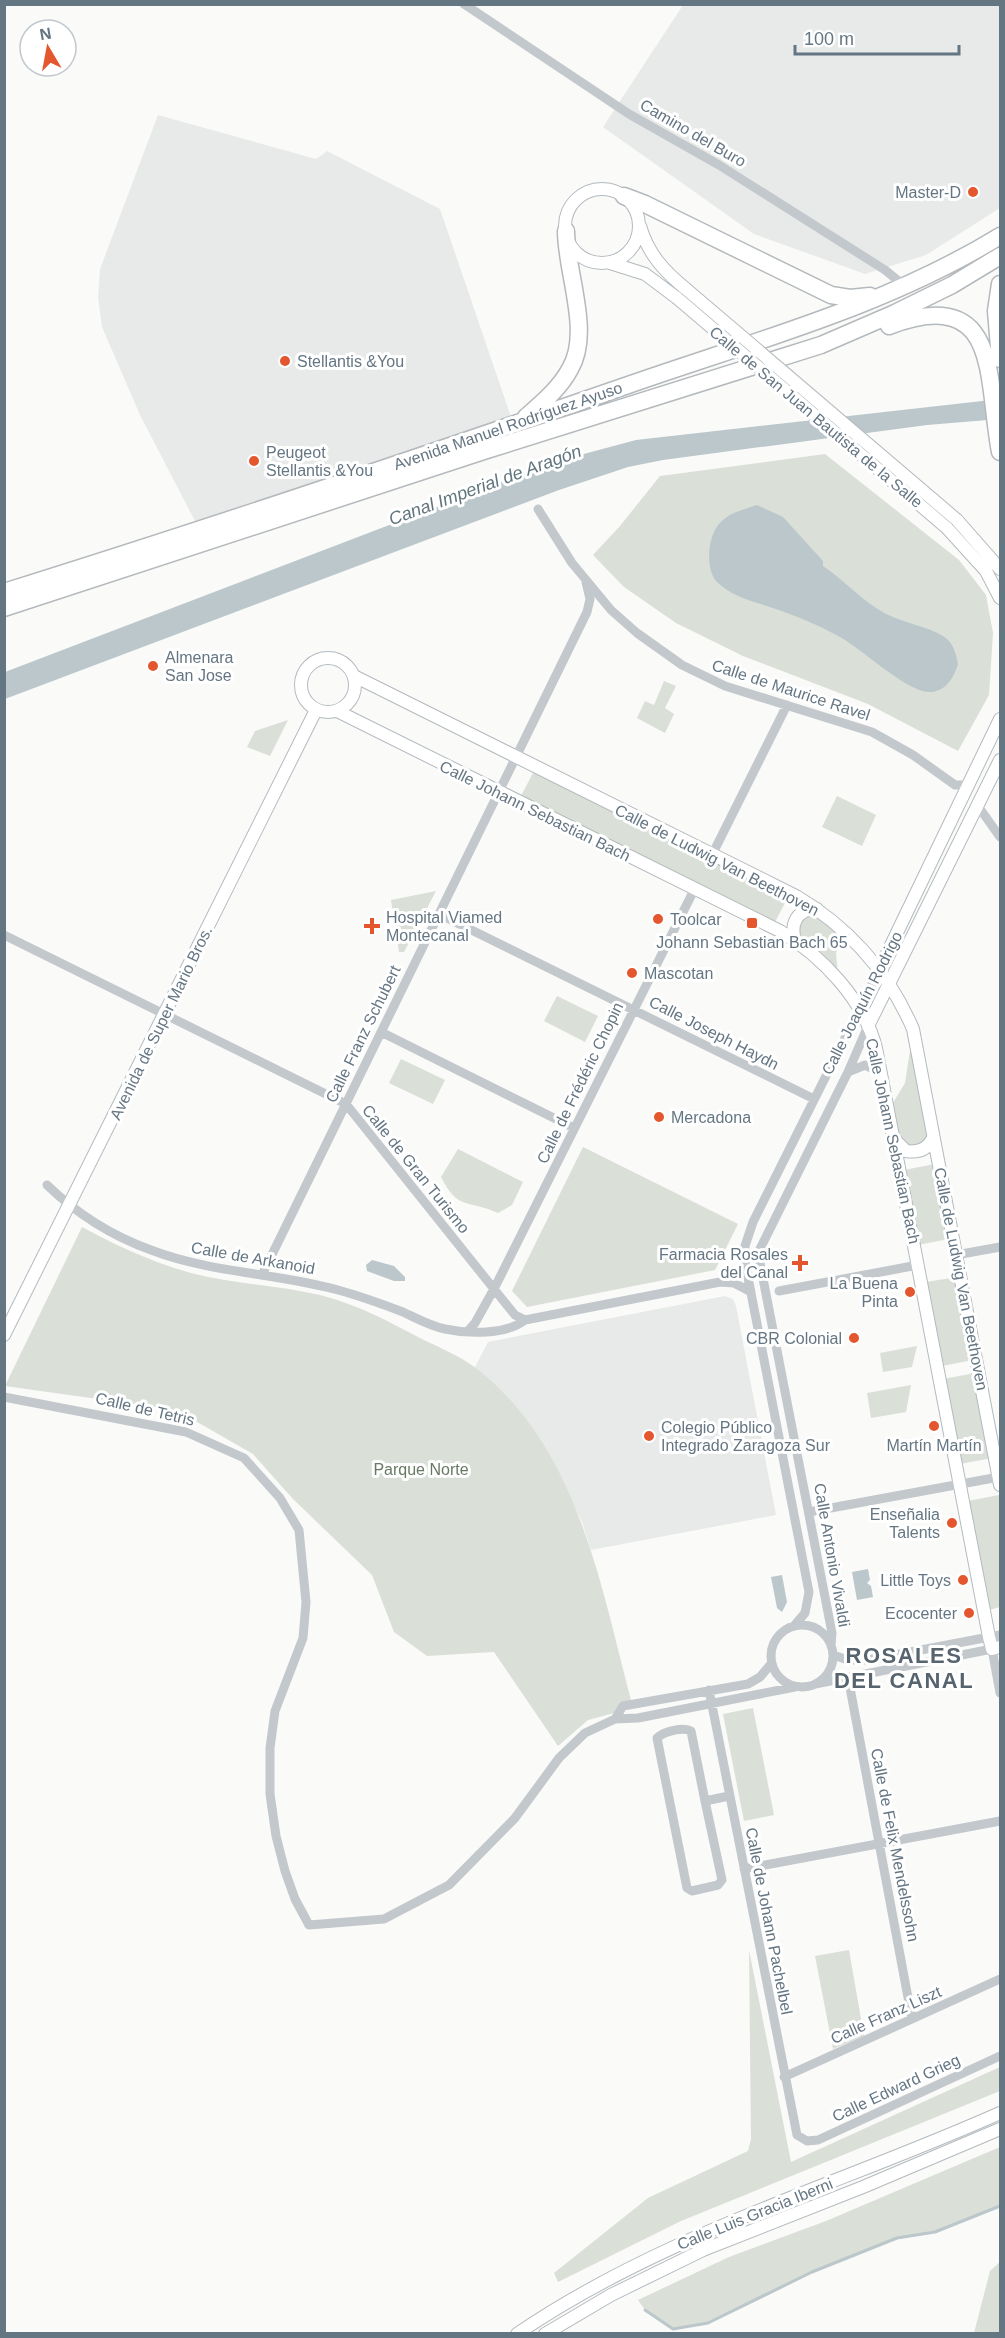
<svg xmlns="http://www.w3.org/2000/svg" width="1005" height="2338" font-family="Arial,sans-serif">
<style>
.built{fill:#e8e9e9}
.green{fill:#dadfd7}
.water{fill:#bbc7cb}
.lines{fill:none;stroke-linecap:round;stroke-linejoin:round}
.stream{stroke:#bbc7cb;stroke-width:3}
.secondary-casing{stroke:#b3babf;stroke-width:14}
.highway-casing{stroke:#b4b9bd;stroke-width:19}
.street{stroke:#c3c8cc;stroke-width:9}
.secondary{stroke:#fff;stroke-width:12}
.highway{stroke:#fff;stroke-width:16}
.secondary-bridge-casing{stroke:#b3babf;stroke-width:14;stroke-linecap:butt}
.secondary-bridge{stroke:#fff;stroke-width:12}
.poi-dot{fill:#e4572e;stroke:#fff;stroke-width:2}
.labels{text-anchor:middle;dominant-baseline:central;stroke-width:6;stroke-linejoin:round;paint-order:stroke}
.street-label{font-size:16px;fill:#657683;stroke:#fff}
.poi-label{font-size:16px;fill:#657683;stroke:#fff;text-anchor:start}
.park-label{font-size:16px;fill:#687a64;stroke:#fff}
.water-label{font-size:18px;font-style:italic;fill:#60757c;stroke:#fff}
.district-label{font-size:22px;font-weight:bold;letter-spacing:1.5px;fill:#57646e;stroke:#fff}
</style>
<rect width="100%" height="100%" fill="#fafaf8"/>
<path class="built" d="M683 5H1000V208L926 255 865 274 754 234 603 127Z
M158 115 316 159 327 151 440 209 511 417 196 523 140 415 102 327 98 298 100 269Z
M725 1296 733 1299 736 1306 776 1515 591 1550 582 1522 549 1455 523 1417 475 1367 488 1342Z"/>
<path class="green" d="M825 454 959 560 986 595 993 633 989 695 958 751 868 704 743 656 676 623 624 587 593 555 620 526 660 476Z
M664 681 676 686 665 708 674 714 665 733 637 718 645 701 654 705Z
M288 720 270 756 247 747 255 731Z
M534 771 788 897 774 924 520 798Z
M837 796 876 815 862 846 822 827Z
M436 891 404 952H399L391 900Z
M813 912 843 934 836 953 838 975 798 938V919Z
M557 996 598 1016 585 1042 544 1021Z
M911 1044 928 1130 927 1139 915 1148 900 1143 891 1106 905 1083Z
M401 1059 445 1080 433 1104 389 1083Z
M583 1147 738 1224 715 1270 527 1307 512 1291Z
M458 1149 523 1182 512 1205 498 1213C467 1199 458 1211 441 1177Z
M935 1164 949 1239 918 1245 904 1170Z
M82 1227C117 1246 152 1262 191 1273 233 1284 278 1285 320 1295 356 1304 388 1321 420 1338 438 1347 460 1356 476 1368 580 1450 601 1588 633 1708L588 1720 558 1746 494 1652 427 1656 394 1632 372 1575 293 1499 253 1454 192 1419 155 1407 5 1386Z
M957 1277 973 1360 942 1366 926 1282Z
M917 1346 912 1367 883 1372 880 1353Z
M975 1373 992 1458 960 1464 943 1379Z
M911 1385 906 1412 871 1418 867 1393Z
M999 1495 1000 1607 989 1610 968 1501Z
M753 1708 774 1815 744 1821 723 1714Z
M749 1950 791 2162 1000 2067V2091L681 2221 558 2282 554 2273 648 2198 748 2151 751 2139Z
M849 1950 864 2036 833 2049 815 1956Z
M1000 2147V2206L935 2232 897 2238 812 2272 708 2323 673 2329 645 2310 638 2300 729 2257 826 2221Z
M1000 2262V2333H974L990 2271Z"/>
<path class="water" d="M1000 399V419L927 425 663 460 628 467 559 490 5 699V672L554 462 636 440Z
M757 505 783 517 823 561V566C845 581 862 601 886 614 904 623 926 626 943 636 953 642 956 653 958 664 954 678 945 693 928 692 906 691 862 649 840 637 819 625 796 616 773 608 752 601 732 597 716 581 709 573 708 556 710 546 715 517 732 513 757 505Z
M372 1260 394 1266 405 1277V1281H394L367 1271 366 1265Z
M868 1569 870 1580 867 1583 871 1586 873 1597 857 1600 852 1572Z
M782 1575 787 1602 782 1612 777 1608 771 1577Z"/>
<g class="lines">
<path class="stream" d="M645 2310 673 2329 708 2323 812 2272 897 2238 935 2232 1000 2206"/>
<g class="secondary-casing">
<path id="secondary" d="M565 226a37 37 0 1 1 74 0a37 37 0 1 1-74 0Z
M640 226C648 254 664 271 686 289
M610 263 645 274 677 298
M957 520 1000 569
M947 528 986 571 1000 598
M301 685a27 27 0 1 1 54 0a27 27 0 1 1-54 0Z
M354 676 796 896C850 928 888 971 913 1029L1000 1485
M337 711 780 931C822 956 864 1000 876 1048L989 1637 992 1649 1000 1647
M795 941C790 923 797 909 817 909
M879 970 1000 719
M868 1026 1000 760
M895 1140 906 1151C919 1153 928 1149 933 1138
M4 1335 316 710
M517 2334C665 2233 839 2185 1000 2113
M545 2334 611 2295 703 2250 863 2187 1000 2129"/>
</g>
<g class="highway-casing">
<path id="highway" d="M624 196 645 204 831 295 850 298 870 296
M1000 284 996 311 1000 359
M889 326C1001 284 986 378 1000 452
M526 417C542 403 560 388 570 369 592 332 566 273 566 231
M4 592C215 526 423 456 631 384 757 340 886 306 1000 236
M4 608 487 450 821 345 895 313 952 285 1000 256"/>
</g>
<path class="street" d="M464 4 629 114 719 165 885 270 906 287
M538 509 572 563 611 610 637 633 682 665 725 686 872 732 913 755 955 785H968
M978 806 1000 837
M712 855 787 705
M439 914 814 1099
M4 935 346 1104 494 1289 515 1315 525 1320
M381 1032 574 1128
M848 1072 865 1065 881 1073
M47 1185C77 1214 112 1236 151 1250 211 1273 276 1273 338 1290 360 1296 382 1304 403 1312 416 1318 430 1326 445 1329 468 1334 506 1335 525 1320
M956 1255 1000 1247
M262 1275 587 612 590 599 586 582
M779 1291 918 1265
M525 1320 720 1282 734 1283 751 1292
M468 1331 475 1323 494 1289 694 890
M4 1397 186 1432 244 1458 280 1498 299 1530 306 1602 303 1638 275 1711 270 1748V1794L276 1836 285 1871 295 1899 309 1925 384 1919 449 1885 515 1818 559 1758 585 1733 615 1719 638 1718 795 1687
M809 1512 999 1477
M771 1656a31 31 0 1 1 62 0a31 31 0 1 1-62 0Z
M794 1626 805 1613 809 1592 745 1262V1246L753 1222 879 970
M831 1646 832 1633 758 1253 848 1072 868 1026
M833 1655 848 1660H868L1000 1635
M848 1677 912 2019
M815 1684 992 1649 1000 1693
M709 1690 797 2135 807 2141 818 2140 1000 2056
M615 1719 623 1706 748 1684 760 1677 771 1664
M705 1801 722 1880 718 1885 692 1891 687 1888 657 1738C664 1731 683 1727 691 1731L705 1801 729 1796
M744 1869 1000 1821
M784 2077 1000 1979"/>
<use href="#secondary" class="secondary"/>
<use href="#highway" class="highway"/>
<g class="secondary-bridge-casing">
<path id="secondary-bridge" d="M686 289 957 520
M677 298 947 528"/>
</g>
<use href="#secondary-bridge" class="secondary-bridge"/>
</g>
<g class="poi-dot">
<circle cx="973" cy="192" r="6"/>
<circle cx="285" cy="361" r="6"/>
<circle cx="254" cy="461" r="6"/>
<circle cx="153" cy="666" r="6"/>
<circle cx="658" cy="919" r="6"/>
<rect x="746" y="917" width="12" height="12" rx="3"/>
<path d="M369 917h6v6h6v6h-6v6h-6v-6h-6v-6h6z"/>
<circle cx="632" cy="973" r="6"/>
<circle cx="659" cy="1117" r="6"/>
<path d="M797 1254h6v6h6v6h-6v6h-6v-6h-6v-6h6z"/>
<circle cx="910" cy="1292" r="6"/>
<circle cx="854" cy="1338" r="6"/>
<circle cx="934" cy="1426" r="6"/>
<circle cx="649" cy="1436" r="6"/>
<circle cx="952" cy="1523" r="6"/>
<circle cx="963" cy="1580" r="6"/>
<circle cx="969" cy="1613" r="6"/>
</g>
<g class="labels">
<g class="street-label">
<text transform="translate(693 133) rotate(30)">Camino del Buro</text>
<text transform="translate(816 417) rotate(40)">Calle de San Juan Bautista de la Salle</text>
<text transform="translate(508 426) rotate(-19)">Avenida Manuel Rodríguez Ayuso</text>
<text transform="translate(791 690) rotate(18)">Calle de Maurice Ravel</text>
<text transform="translate(535 811) rotate(26)">Calle Johann Sebastian Bach</text>
<text transform="translate(717 860) rotate(27)">Calle de Ludwig Van Beethoven</text>
<text transform="translate(862 1003) rotate(-63)">Calle Joaquín Rodrigo</text>
<text transform="translate(161 1023) rotate(-64)">Avenida de Super Mario Bros.</text>
<text transform="translate(714 1033) rotate(27)">Calle Joseph Haydn</text>
<text transform="translate(363 1034) rotate(-64)">Calle Franz Schubert</text>
<text transform="translate(580 1083) rotate(-64)">Calle de Frédéric Chopin</text>
<text transform="translate(893 1141) rotate(78)">Calle Johann Sebastian Bach</text>
<text transform="translate(416 1169) rotate(51)">Calle de Gran Turismo</text>
<text transform="translate(253 1258) rotate(10)">Calle de Arkanoid</text>
<text transform="translate(961 1279) rotate(79)">Calle de Ludwig Van Beethoven</text>
<text transform="translate(145 1409) rotate(13)">Calle de Tetris</text>
<text transform="translate(832 1555) rotate(80)">Calle Antonio Vivaldi</text>
<text transform="translate(895 1845) rotate(79)">Calle de Felix Mendelssohn</text>
<text transform="translate(769 1921) rotate(79)">Calle de Johann Pachelbel</text>
<text transform="translate(886 2015) rotate(-24)">Calle Franz Liszt</text>
<text transform="translate(896 2088) rotate(-25)">Calle Edward Grieg</text>
<text transform="translate(755 2214) rotate(-22)">Calle Luis Gracia Iberni</text>
</g>
<g class="poi-label">
<text x="961" y="192" text-anchor="end">Master-D</text>
<text x="297" y="361">Stellantis &amp;You</text>
<text x="266" y="452">Peugeot<tspan x="266" dy="18">Stellantis &amp;You</tspan></text>
<text x="165" y="657">Almenara<tspan x="165" dy="18">San Jose</tspan></text>
<text x="386" y="917">Hospital Viamed<tspan x="386" dy="18">Montecanal</tspan></text>
<text x="670" y="919">Toolcar</text>
<text x="752" y="942" text-anchor="middle">Johann Sebastian Bach 65</text>
<text x="644" y="973">Mascotan</text>
<text x="671" y="1117">Mercadona</text>
<text x="788" y="1254" text-anchor="end">Farmacia Rosales<tspan x="788" dy="18">del Canal</tspan></text>
<text x="898" y="1283" text-anchor="end">La Buena<tspan x="898" dy="18">Pinta</tspan></text>
<text x="842" y="1338" text-anchor="end">CBR Colonial</text>
<text x="661" y="1427">Colegio Público<tspan x="661" dy="18">Integrado Zaragoza Sur</tspan></text>
<text x="934" y="1445" text-anchor="middle">Martín Martín</text>
<text x="940" y="1514" text-anchor="end">Enseñalia<tspan x="940" dy="18">Talents</tspan></text>
<text x="951" y="1580" text-anchor="end">Little Toys</text>
<text x="957" y="1613" text-anchor="end">Ecocenter</text>
</g>
<g class="park-label">
<text x="421" y="1469">Parque Norte</text>
</g>
<g class="water-label">
<text transform="translate(485 485) rotate(-20)">Canal Imperial de Aragón</text>
</g>
<g class="district-label">
<text x="904" y="1655">ROSALES<tspan x="904" dy="25">DEL CANAL</tspan></text>
</g>
</g>
<rect width="1005" height="2338" fill="none" stroke="#657683" stroke-width="12"/>
<g transform="translate(48 48) rotate(350)"><circle r="28" fill="#ffffff" stroke="#c1c8cd" stroke-width="1.5"/>
<path d="M0-4.5L10 22L0 15L-10 22Z" fill="#e4572e"/>
<text y="-9" font-size="16" font-weight="bold" text-anchor="middle" fill="#657683">N</text>
</g>
<path d="M795 45v9h164v-9" fill="none" stroke="#657683" stroke-width="3"/>
<text x="804" y="45" font-size="18" fill="#657683" stroke="#ffffff" stroke-width="4.5" paint-order="stroke">100 m</text>
</svg>
